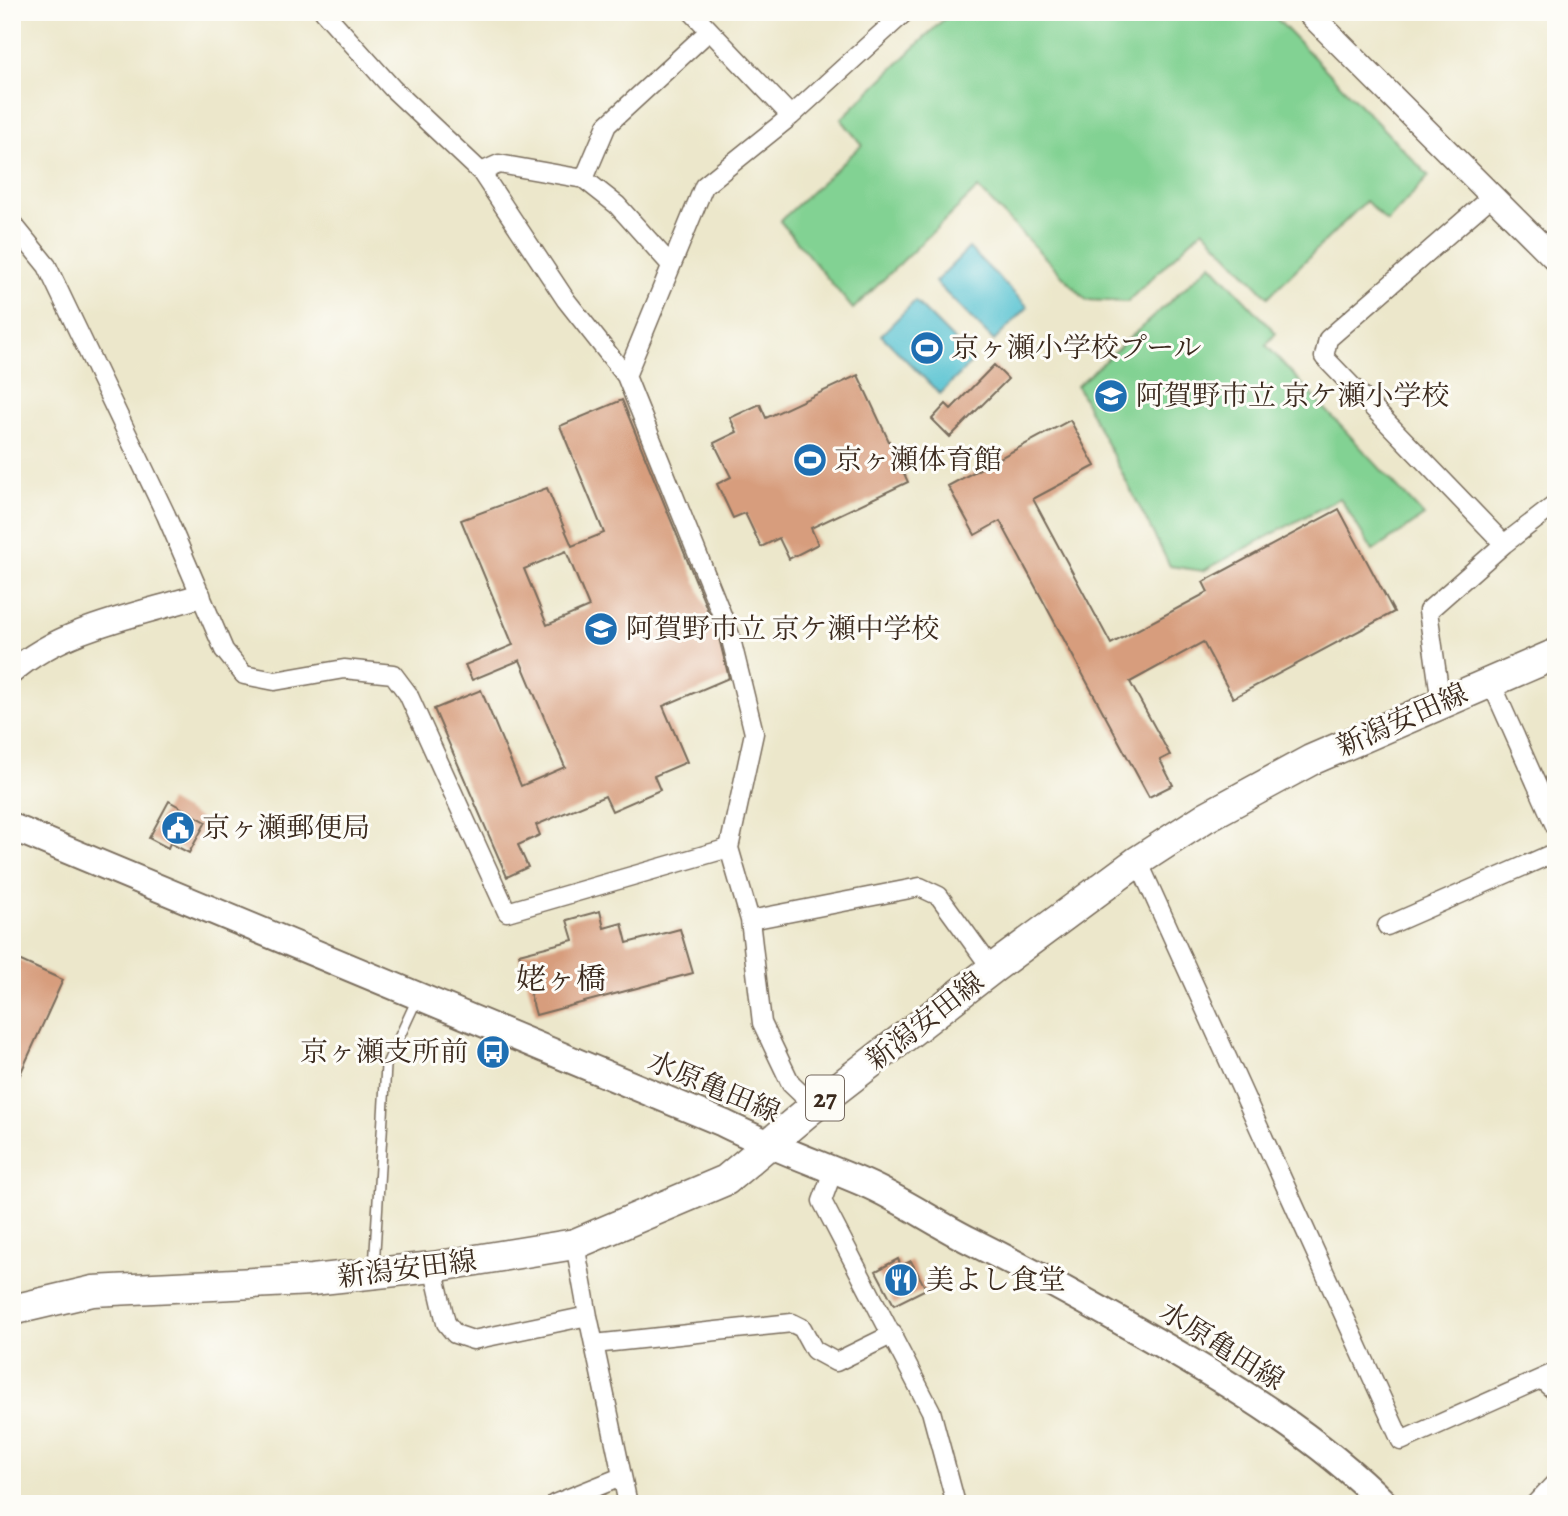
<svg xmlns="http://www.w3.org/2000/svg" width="1568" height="1516" font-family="Alegreya,'Noto Serif JP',serif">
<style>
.green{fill:#82d293;stroke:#5e7e58;stroke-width:2}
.water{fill:#57c2d1;stroke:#497678;stroke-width:2}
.building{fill:#d79d7d;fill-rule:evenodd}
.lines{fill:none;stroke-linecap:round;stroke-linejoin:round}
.service-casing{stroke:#796c5b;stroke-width:12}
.minor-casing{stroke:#796c5b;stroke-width:21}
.tertiary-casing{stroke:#796c5b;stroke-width:26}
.secondary-casing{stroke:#796c5b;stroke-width:30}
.primary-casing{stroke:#796c5b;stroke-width:33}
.service{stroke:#fff;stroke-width:9}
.minor{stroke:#fff;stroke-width:18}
.tertiary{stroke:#fff;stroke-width:23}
.secondary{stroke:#fff;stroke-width:26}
.primary{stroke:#fff;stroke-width:30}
.labels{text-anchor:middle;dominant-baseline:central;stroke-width:6;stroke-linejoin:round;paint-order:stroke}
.shield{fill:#fdfcf7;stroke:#75695f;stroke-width:2}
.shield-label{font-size:26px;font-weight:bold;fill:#3b2a1e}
.poi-label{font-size:28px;fill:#3b2a1e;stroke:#fdfcf7;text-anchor:start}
.street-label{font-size:28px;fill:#3b2a1e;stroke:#fdfcf7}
.neighbourhood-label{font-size:30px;fill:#3b2a1e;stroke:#fdfcf7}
</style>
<rect width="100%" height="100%" fill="#fdfcf7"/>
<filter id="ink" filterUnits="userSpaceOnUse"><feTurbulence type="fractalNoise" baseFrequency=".0143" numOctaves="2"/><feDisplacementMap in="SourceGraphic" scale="14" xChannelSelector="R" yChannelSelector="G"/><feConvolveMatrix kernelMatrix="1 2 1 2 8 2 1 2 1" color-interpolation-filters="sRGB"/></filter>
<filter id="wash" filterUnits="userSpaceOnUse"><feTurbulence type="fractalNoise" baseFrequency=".00686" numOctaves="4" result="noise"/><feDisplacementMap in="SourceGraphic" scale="28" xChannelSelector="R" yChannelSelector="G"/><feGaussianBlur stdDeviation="1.57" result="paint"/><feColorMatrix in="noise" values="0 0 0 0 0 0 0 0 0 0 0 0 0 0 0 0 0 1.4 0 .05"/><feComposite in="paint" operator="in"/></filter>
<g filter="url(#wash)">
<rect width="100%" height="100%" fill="#ece7cb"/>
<path class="green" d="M951 12H1270L1429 176 1387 222 1366 201 1268 297 1203 229 1127 302 1086 300 978 188 853 309 780 221 862 145 841 119Z
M1211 264 1276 333 1266 345 1424 516 1373 551 1340 498 1203 571 1170 566 1077 386Z"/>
<path class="water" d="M969 248 1028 307 994 341 935 282Z
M915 301 974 360 940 394 881 335Z"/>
<g id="blocks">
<path class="building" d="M994 365 1008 379 950 437 932 419 946 404 951 409Z
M858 375 908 482 811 528 818 544 789 559 779 538 761 547 745 513 733 518 717 484 731 477 714 443 737 432 730 418 760 404 766 418Z
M622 400 719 638 729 678 663 706 687 762 654 776 660 790 612 811 605 796 536 825 540 835 518 845 528 867 507 877 434 709 481 690 521 786 565 767 520 660 472 680 465 665 513 645 461 520 547 488 572 546 604 533 560 426ZM566 551 589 607 547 625 524 569Z
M1070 420 1095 466 1033 499 1111 644 1208 592 1203 582 1339 509 1394 612 1233 698 1203 642 1130 682 1170 755 1160 760 1173 785 1149 797 1000 521 975 535 948 486Z
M169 801 206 822 189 853 170 843 168 848 149 838Z
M600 911 604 928 622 923 627 943 680 929 693 973 536 1015 519 954 573 940 567 920Z
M12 957 63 980 12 1092Z
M898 1259 901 1266 911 1261 926 1289 894 1305 876 1271Z"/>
</g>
</g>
<g filter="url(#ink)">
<use href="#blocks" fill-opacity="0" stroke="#796c5b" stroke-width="2"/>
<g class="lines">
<g class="service-casing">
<path id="service" d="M374 1268 386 1066 417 999"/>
</g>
<g class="minor-casing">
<path id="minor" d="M324 12 393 89 481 172 566 300 626 376 730 635 754 733 729 848 750 920 762 1023 791 1084 815 1107
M692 12 791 116
M481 172 499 164 584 179 617 205 671 265
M584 179 607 125 709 31
M1491 197 1328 339 1324 357 1504 544
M12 223 47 266 166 515 224 650 244 675 275 681 344 669 393 674 408 694 507 912 729 848
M626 376 704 186 791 116 905 12
M1490 680 1556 828
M1441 703 1428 611 1504 544 1556 504
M1138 861 1401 1441 1556 1372
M750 920 920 887 939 896 992 969
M1387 926 1556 852
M833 1171 822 1201 931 1411 956 1504
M575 1244 588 1316 628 1504
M433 1267 446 1323 455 1334 473 1340 588 1316
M594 1344 792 1323 802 1328 814 1350 836 1362 893 1334
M1541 1379 1556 1392
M554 1504 621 1477
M1535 1504 1556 1482"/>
</g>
<g class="tertiary-casing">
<path id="tertiary" d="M1308 12 1556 260
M12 672C61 628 138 615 199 596"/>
</g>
<g class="secondary-casing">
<path id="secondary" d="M12 827 723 1123C769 1146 817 1163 864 1183 901 1199 935 1223 971 1241 1033 1272 1093 1305 1152 1339 1234 1386 1318 1437 1385 1504"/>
</g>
<g class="primary-casing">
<path id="primary" d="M12 1310 93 1291 312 1280 433 1267 575 1244 726 1180 806 1113 992 969 1138 861 1206 817 1311 760 1556 654"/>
</g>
<use href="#service" class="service"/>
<use href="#minor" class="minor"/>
<use href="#tertiary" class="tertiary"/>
<use href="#secondary" class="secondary"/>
<use href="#primary" class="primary"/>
</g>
</g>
<defs>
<g id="stadium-disc" transform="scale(1.75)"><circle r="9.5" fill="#1f6fb2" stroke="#fdfcf7"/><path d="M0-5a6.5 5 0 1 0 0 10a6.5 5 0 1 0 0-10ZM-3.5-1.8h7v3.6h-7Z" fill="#fff"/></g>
<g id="school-disc" transform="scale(1.75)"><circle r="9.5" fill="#1f6fb2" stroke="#fdfcf7"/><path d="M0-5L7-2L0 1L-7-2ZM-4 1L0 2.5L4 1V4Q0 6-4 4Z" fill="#fff"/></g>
<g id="civic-disc" transform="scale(1.75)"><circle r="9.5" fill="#1f6fb2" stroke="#fdfcf7"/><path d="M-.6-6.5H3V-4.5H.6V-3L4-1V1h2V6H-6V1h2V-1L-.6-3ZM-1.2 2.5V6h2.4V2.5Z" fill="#fff"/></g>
<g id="bus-disc" transform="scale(1.75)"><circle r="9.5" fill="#1f6fb2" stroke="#fdfcf7"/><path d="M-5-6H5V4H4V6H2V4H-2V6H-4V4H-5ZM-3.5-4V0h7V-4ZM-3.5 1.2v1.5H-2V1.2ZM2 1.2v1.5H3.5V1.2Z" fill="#fff"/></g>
<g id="restaurant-disc" transform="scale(1.75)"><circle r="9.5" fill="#1f6fb2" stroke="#fdfcf7"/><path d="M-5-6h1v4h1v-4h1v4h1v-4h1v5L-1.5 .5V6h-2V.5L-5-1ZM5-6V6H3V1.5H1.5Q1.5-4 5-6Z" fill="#fff"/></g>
</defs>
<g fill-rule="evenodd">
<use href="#stadium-disc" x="927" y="348"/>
<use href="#school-disc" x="1111" y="396"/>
<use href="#stadium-disc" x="810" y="460"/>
<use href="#school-disc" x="601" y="629"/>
<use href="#civic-disc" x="178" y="828"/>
<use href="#bus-disc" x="493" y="1052"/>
<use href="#restaurant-disc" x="901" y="1280"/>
</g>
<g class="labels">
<rect class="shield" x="806" y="1075.5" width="38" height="45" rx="5"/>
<g class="shield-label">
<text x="825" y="1098">27</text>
</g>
<g class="poi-label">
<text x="951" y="348">京ヶ瀬小学校プール</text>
<text x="1136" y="396">阿賀野市立 京ケ瀬小学校</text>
<text x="834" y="460">京ヶ瀬体育館</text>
<text x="626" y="629">阿賀野市立 京ケ瀬中学校</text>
<text x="202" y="828">京ヶ瀬郵便局</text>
<text x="468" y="1052" text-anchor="end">京ヶ瀬支所前</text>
<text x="926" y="1280">美よし食堂</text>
</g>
<g class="street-label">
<text transform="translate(1402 720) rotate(-24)">新潟安田線</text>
<text transform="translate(925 1021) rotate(-38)">新潟安田線</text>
<text transform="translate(714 1087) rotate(23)">水原亀田線</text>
<text transform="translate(407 1269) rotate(-7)">新潟安田線</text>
<text transform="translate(1222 1346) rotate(32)">水原亀田線</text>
</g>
<g class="neighbourhood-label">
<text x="561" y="979">姥ヶ橋</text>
</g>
</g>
<rect width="1568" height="1516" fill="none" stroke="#fdfcf7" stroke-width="42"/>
</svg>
